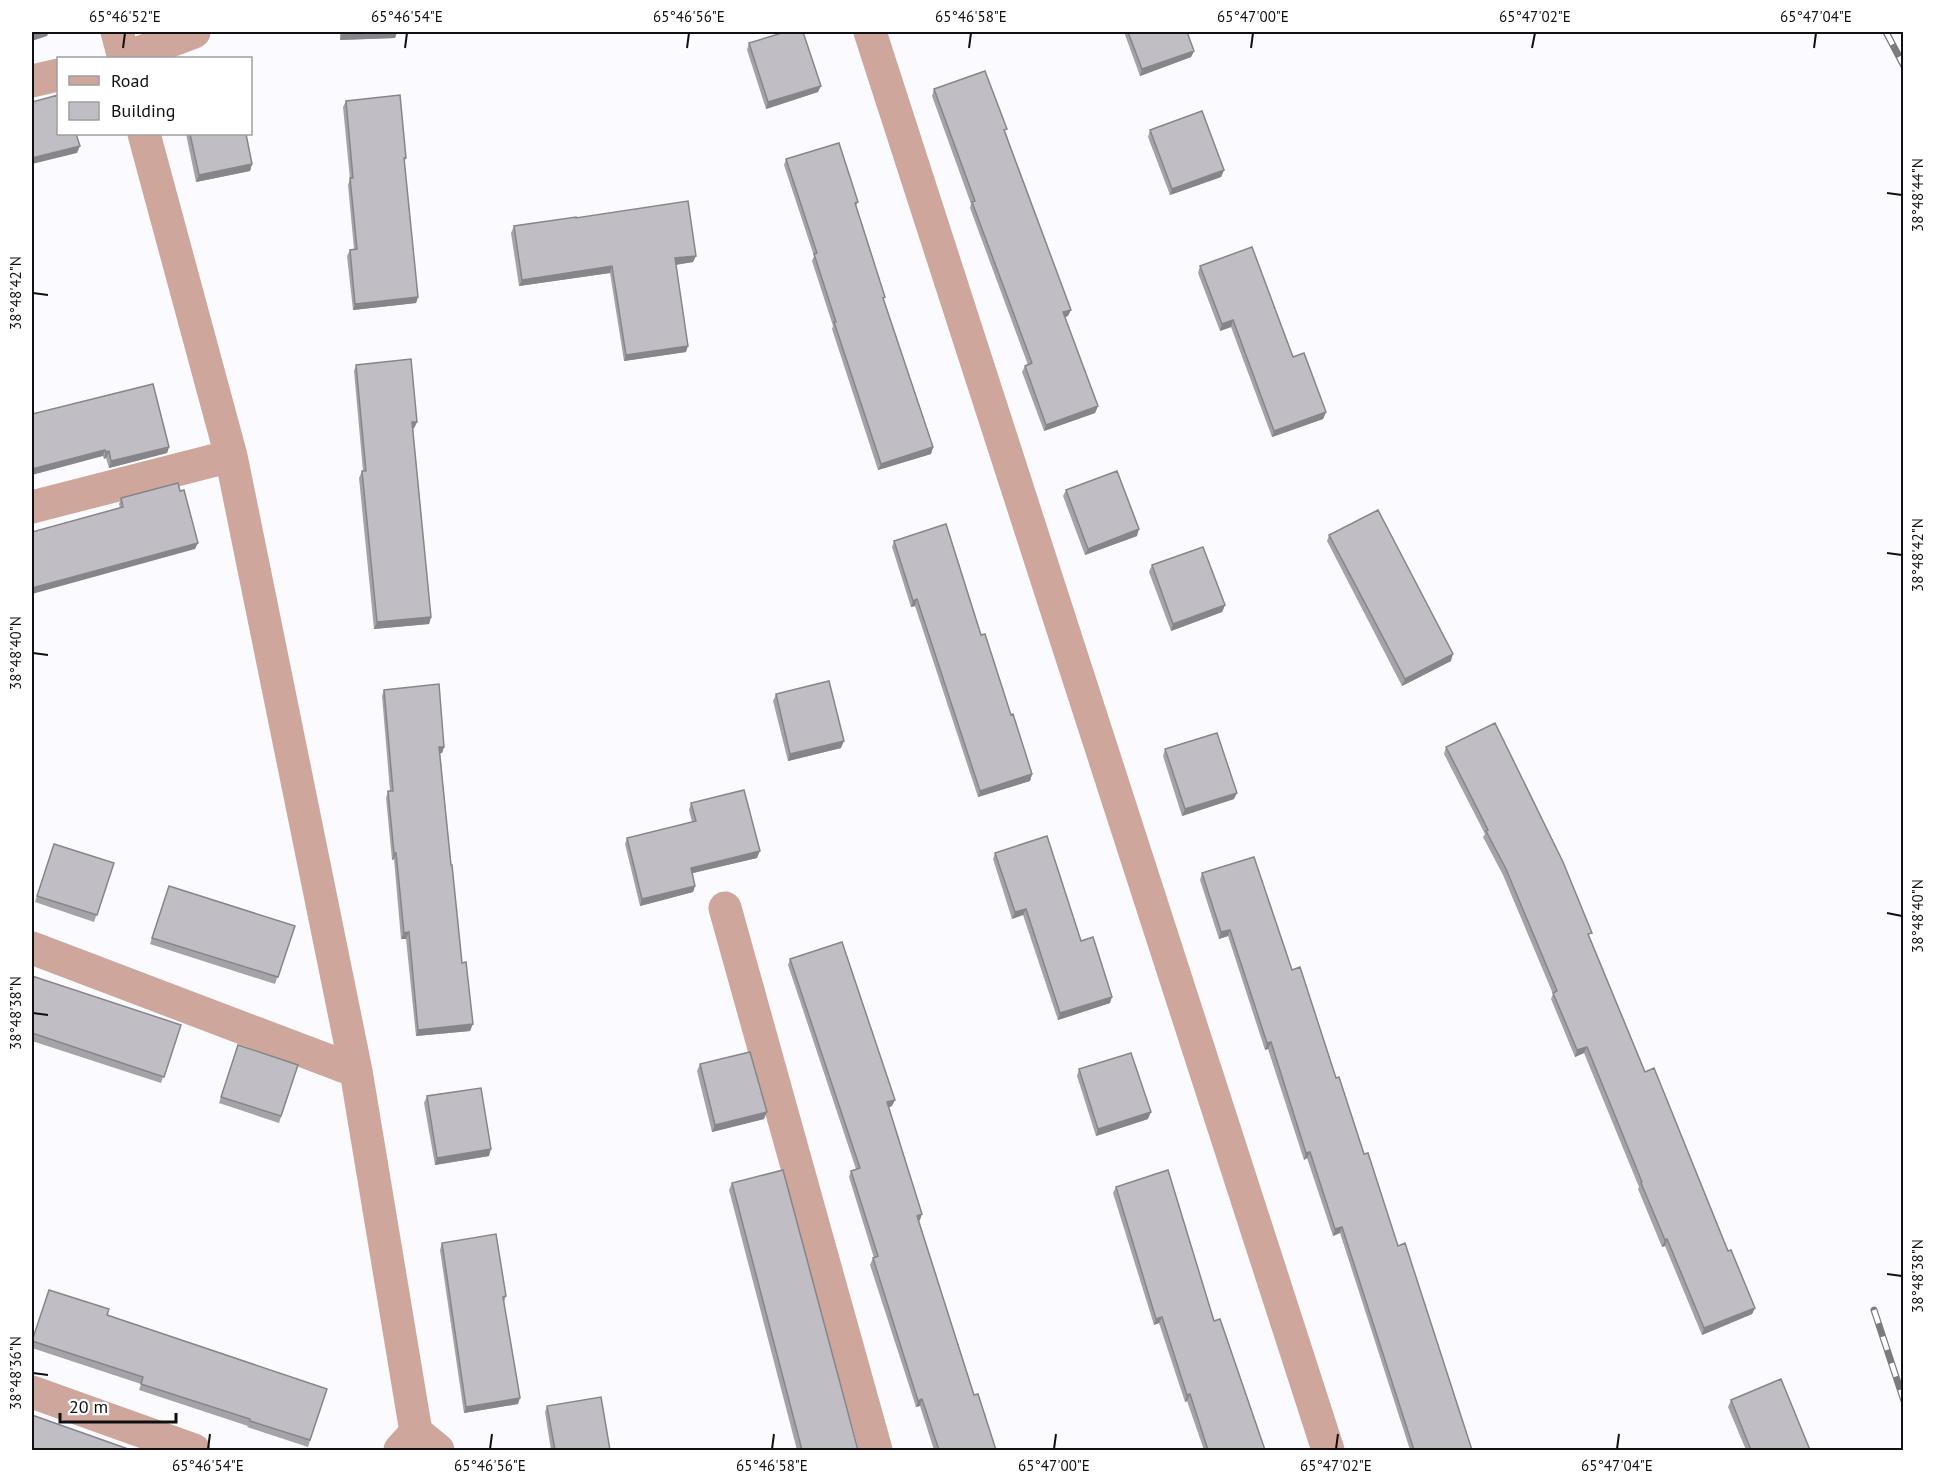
<svg xmlns="http://www.w3.org/2000/svg" width="1935" height="1482" font-family="'PT Sans',sans-serif">
<style>
.lines{fill:none;stroke-linecap:round;stroke-linejoin:round}
.minor{stroke:#cea69b;stroke-width:33}
.rail-casing{stroke:#7b7b7e;stroke-width:7}
.rail{stroke:#fff;stroke-width:4.5;stroke-dasharray:14;stroke-linecap:butt}
.wall{fill:#a5a3a9}
.shaded-wall{fill:#868589}
.building{fill:#c0bec4;stroke:#868589;stroke-width:1.5}
.ticks{fill:none;stroke:#101013;stroke-width:2}
.neatline{fill:none;stroke:#101013;stroke-width:2}
.ticks-label{font-size:15px;text-anchor:middle;fill:#101013}
</style>
<rect width="100%" height="100%" fill="#fbfbff"/>
<g class="lines">
<path class="minor" d="M117 32 124 58
M870 32 1328 1450
M125 58 194 32
M32 81 58 75
M144 134 231 456 356 1071 416 1432
M32 507 231 456
M725 908 876 1450
M32 948 356 1071
M32 1392 194 1450
M400 1450 416 1432 438 1450"/>
<g class="rail-casing">
<path id="rail" d="M1886 32 1904 66
M1874 1310 1904 1401"/>
</g>
<use href="#rail" class="rail"/>
</g>
<path class="wall" d="M340 32H397L395 38 340 40Z
M1124 32H1187L1194 51 1191 57 1140 76Z
M749 43 818 92 766 109 747 50Z
M934 89 1006 133 1068 316 1065 317 1098 406 1095 413 1044 431 1022 372 1025 366 1028 365 970 208 971 204 932 96Z
M346 101 406 158 404 163 418 297 416 303 353 310 347 256 350 250 354 249 348 185 350 179 343 107Z
M1150 130 1224 170 1221 177 1170 195 1148 137Z
M186 134H246L252 164 250 171 196 182Z
M786 159 858 202 856 206 884 300 933 447 931 454 878 470 832 329 833 326 812 261 814 256 784 165Z
M576 218 693 262 676 265 686 352 624 361 610 273 519 286 511 233 514 226Z
M1200 266 1293 357 1326 412 1323 419 1272 437 1231 327 1220 331 1198 273Z
M356 365 417 422 414 428 413 429 431 617 429 624 374 629 359 478 362 471H363L354 371Z
M32 414 169 447 167 453 109 468 106 458 104 459 103 456Z
M1066 490 1137 536 1085 555 1063 496Z
M121 498 195 549 120 508 119 504Z
M1329 535 1451 661 1402 686 1327 541Z
M894 541 981 635 1032 774 1030 781 978 797 915 606 911 607 892 547Z
M1152 565 1225 605 1222 612 1171 631 1149 572Z
M384 690 444 747 442 753H440L451 865 470 1031 416 1036 406 939H401L394 859 392 860 386 798 388 791H390L382 696Z
M776 694 841 748 788 761 773 701Z
M1446 747 1590 938 1645 1072 1755 1308 1752 1314 1702 1335 1665 1246 1662 1247 1638 1189 1639 1187 1584 1053 1575 1057 1551 999 1553 994 1503 875 1483 837 1485 834 1444 754Z
M1165 749 1234 799 1182 816 1163 756Z
M691 803 757 858 692 873 695 886 693 892 640 906 625 844 627 838 692 822 689 810Z
M54 844 114 863 94 922 35 902Z
M995 853 1081 941 1110 1003 1058 1020 1023 915 1012 919 993 859Z
M1202 873 1292 970 1336 1078 1472 1450H1410L1340 1233 1333 1236 1307 1158 1304 1160 1268 1049 1265 1050 1228 936 1219 939 1200 880Z
M169 886 295 926 275 984 150 944Z
M790 959 892 1106 888 1108 920 1220 919 1221 974 1395 996 1450H934L920 1406 916 1407 870 1265 873 1258H874L849 1177 851 1171 856 1169 788 965Z
M32 976 181 1025 161 1083 32 1041Z
M238 1045 298 1065 279 1123 219 1103Z
M700 1064 764 1119 712 1132 697 1071Z
M1079 1069 1148 1119 1096 1136 1077 1076Z
M427 1096 489 1156 435 1165 424 1103Z
M732 1183 858 1450H797L729 1190Z
M1116 1187 1214 1321 1265 1450H1204L1187 1401 1185 1402 1159 1323 1154 1325 1113 1193Z
M442 1243 506 1296 504 1302 518 1404 464 1413 440 1250Z
M49 1290 107 1315 327 1389 308 1447 247 1427 248 1426 139 1390 141 1384 32 1348V1343Z
M1731 1400 1810 1450H1746L1728 1407Z
M547 1406 610 1450H551L545 1412Z"/>
<path class="shaded-wall" d="M44 32H49L47 36 32 41V35Z
M397 32 395 38 340 40 342 33Z
M1194 51 1191 57 1140 76 1142 69Z
M821 86 818 92 766 109 768 102Z
M80 146 77 153 32 164V158Z
M252 164 250 171 196 182 199 175Z
M1224 170 1221 177 1170 195 1172 189Z
M696 256 693 262 673 265 675 258Z
M612 266 610 273 519 286 522 280Z
M418 297 416 303 353 310 355 304Z
M1071 310 1068 316 1061 319 1063 312Z
M1233 320 1231 327 1220 331 1222 324Z
M688 346 686 352 624 361 626 355Z
M1098 406 1095 413 1044 431 1046 425Z
M1326 412 1323 419 1272 437 1274 431Z
M412 422H417L414 428 410 429Z
M169 447 167 453 109 468 111 461Z
M933 447 931 454 878 470 881 464Z
M105 450 103 456 32 475V469Z
M109 451 106 458 104 459 106 452Z
M1139 529 1137 536 1085 555 1088 549Z
M198 543 195 549 32 594V588Z
M917 599 915 606 911 607 913 601Z
M1225 605 1222 612 1171 631 1173 624Z
M431 617 429 624 374 629 377 622Z
M1453 654 1451 661 1402 686 1405 679Z
M844 741 841 748 788 761 790 754Z
M439 747H444L442 753 437 754Z
M1032 774 1030 781 978 797 980 791Z
M1237 793 1234 799 1182 816 1185 809Z
M760 851 757 858 689 874 691 868Z
M394 853H396L394 859 392 860Z
M695 886 693 892 640 906 642 899Z
M1026 909 1023 915 1012 919 1015 912Z
M1230 930 1228 936 1219 939 1221 932Z
M409 932 406 939H401L404 933Z
M1112 997 1110 1003 1058 1020 1060 1013Z
M473 1024 470 1031 416 1036 418 1030Z
M1271 1042 1268 1049 1265 1050 1267 1043Z
M1587 1047 1584 1053 1575 1057 1577 1050Z
M895 1100 892 1106 884 1109 887 1102Z
M767 1112 764 1119 712 1132 715 1125Z
M1151 1112 1148 1119 1096 1136 1098 1129Z
M491 1149 489 1156 435 1165 437 1158Z
M1310 1152 1307 1158 1304 1160 1306 1153Z
M922 1214 920 1220 915 1222 917 1216Z
M1342 1227 1340 1233 1333 1236 1335 1229Z
M1667 1239 1665 1246 1662 1247 1665 1240Z
M1755 1308 1752 1314 1702 1335 1704 1328Z
M1162 1317 1159 1323 1154 1325 1156 1319Z
M1190 1394 1187 1401 1185 1402 1187 1395Z
M520 1398 518 1404 464 1413 466 1407Z
M922 1399 920 1406 916 1407 918 1401Z"/>
<path class="building" d="M32 32H44L32 35Z
M342 32H393L342 33Z
M785 32H803L821 86 768 102 749 43Z
M1128 32H1187L1194 51 1142 69Z
M985 71 1007 129 1004 130 1071 310 1063 312 1098 406 1046 425 1025 366 1032 363 972 202 975 201 934 89Z
M58 95V134H76L80 146 32 158V102Z
M400 95 406 158H404L418 297 355 304 350 250 357 249 350 178H353L346 101Z
M1202 111 1224 170 1172 189 1150 130Z
M190 134H246L252 164 199 175Z
M839 143 858 202 855 203 885 297 883 298 933 447 881 464 834 322H836L814 254 817 253 786 159Z
M688 201 696 256 675 258 688 346 626 355 612 266 522 280 514 226 576 217V218Z
M1252 247 1293 357 1304 353 1326 412 1274 431 1233 320 1222 324 1200 266Z
M411 359 417 422H412L431 617 377 622 362 471H366L356 365Z
M153 384 169 447 111 461 109 451 106 452 105 450 32 469V414Z
M1117 471 1139 529 1088 549 1066 490Z
M178 483 180 491 184 490 198 543 32 588V532L123 507 121 498Z
M1378 510 1453 654 1405 679 1329 535Z
M946 524 981 635 985 634 1011 715 1013 714 1032 774 980 791 917 599 913 601 894 541Z
M1203 547 1225 605 1173 624 1152 565Z
M829 681 844 741 790 754 776 694Z
M439 684 444 747H439L451 865H452L462 963 466 962 473 1024 418 1030 409 932 404 933 396 853H394L388 791H393L384 690Z
M1495 723 1563 862 1592 933 1588 934 1645 1072 1654 1068 1728 1251 1731 1250 1755 1308 1704 1328 1667 1239 1665 1240 1641 1183 1642 1182 1587 1047 1577 1050 1553 993 1557 991 1506 869 1486 831 1488 830 1446 747Z
M1217 733 1237 793 1185 809 1165 749Z
M744 790 760 851 691 868 695 886 642 899 627 838 696 821 691 803Z
M1047 836 1081 941 1093 937 1112 997 1060 1013 1026 909 1015 912 995 853Z
M54 844 114 863 97 915 37 896Z
M1254 857 1292 970 1300 967 1336 1078 1339 1077 1364 1154 1368 1153 1398 1246 1405 1243 1472 1450H1414L1342 1227 1335 1229 1310 1152 1306 1153 1271 1042 1267 1043 1230 930 1221 932 1202 873Z
M169 886 295 926 278 977 152 938Z
M842 942 895 1100 887 1102 922 1214 917 1216 974 1395 978 1394 996 1450H939L922 1399 918 1401 873 1258 878 1256 851 1171 860 1168 790 959Z
M32 976 181 1025 164 1077 32 1033Z
M238 1045 298 1065 281 1116 221 1097Z
M750 1052 767 1112 715 1125 700 1064Z
M1131 1053 1151 1112 1098 1129 1079 1069Z
M481 1088 491 1149 437 1158 427 1096Z
M783 1170 858 1450H802L732 1183Z
M1168 1170 1214 1321 1220 1319 1265 1450H1208L1190 1394 1187 1395 1162 1317 1156 1319 1116 1187Z
M496 1234 506 1296 503 1297 520 1398 466 1407 442 1243Z
M49 1290 109 1309 107 1315 327 1389 310 1440 250 1421V1419L141 1384 143 1377 32 1341Z
M1781 1379 1810 1450H1751L1731 1400Z
M601 1397 610 1450H555L547 1406Z
M32 1415 131 1450H32Z"/>
<path class="ticks" d="M123 48 125 33M405 48 407 33M687 48 689 33M969 48 971 33M1251 48 1253 33M1532 48 1535 33M1814 48 1816 33M1887 193 1902 195M33 293 48 295M1887 553 1902 555M33 653 48 655M1887 913 1902 916M33 1013 48 1015M1887 1274 1902 1276M33 1373 48 1375M208 1449 210 1434M490 1449 492 1434M772 1449 774 1434M1054 1449 1056 1434M1336 1449 1338 1434M1617 1449 1619 1434"/>
<rect width="1935" height="1482" fill="none" stroke="#ffffff" stroke-width="66"/>
<rect x="57" y="57" width="195" height="78" fill="#ffffff" stroke="#9f9fa1" stroke-width="1.5"/>
<rect x="69" y="76" width="30" height="9" fill="#cea69b" stroke="#9f9fa1" stroke-width="1.5"/>
<text x="111" y="87" font-size="18" fill="#101013">Road</text>
<rect x="69" y="102" width="30" height="18" fill="#c0bec4" stroke="#9f9fa1" stroke-width="1.5"/>
<text x="111" y="117" font-size="18" fill="#101013">Building</text>
<path d="M60 1413v9h116v-9" fill="none" stroke="#101013" stroke-width="3"/>
<text x="69" y="1413" font-size="18" fill="#101013" stroke="#ffffff" stroke-width="4.5" paint-order="stroke">20 m</text>
<rect x="33" y="33" width="1869" height="1416" class="neatline"/>
<g class="ticks-label">
<text x="125" y="22">65°46'52"E</text>
<text x="407" y="22">65°46'54"E</text>
<text x="689" y="22">65°46'56"E</text>
<text x="971" y="22">65°46'58"E</text>
<text x="1253" y="22">65°47'00"E</text>
<text x="1535" y="22">65°47'02"E</text>
<text x="1816" y="22">65°47'04"E</text>
<text transform="translate(1918 195) rotate(-90)" y="5">38°48'44"N</text>
<text transform="translate(16 293) rotate(-90)" y="5">38°48'42"N</text>
<text transform="translate(1918 555) rotate(-90)" y="5">38°48'42"N</text>
<text transform="translate(16 653) rotate(-90)" y="5">38°48'40"N</text>
<text transform="translate(1918 916) rotate(-90)" y="5">38°48'40"N</text>
<text transform="translate(16 1013) rotate(-90)" y="5">38°48'38"N</text>
<text transform="translate(1918 1276) rotate(-90)" y="5">38°48'38"N</text>
<text transform="translate(16 1373) rotate(-90)" y="5">38°48'36"N</text>
<text x="208" y="1471">65°46'54"E</text>
<text x="490" y="1471">65°46'56"E</text>
<text x="772" y="1471">65°46'58"E</text>
<text x="1054" y="1471">65°47'00"E</text>
<text x="1336" y="1471">65°47'02"E</text>
<text x="1617" y="1471">65°47'04"E</text>
</g>
</svg>
